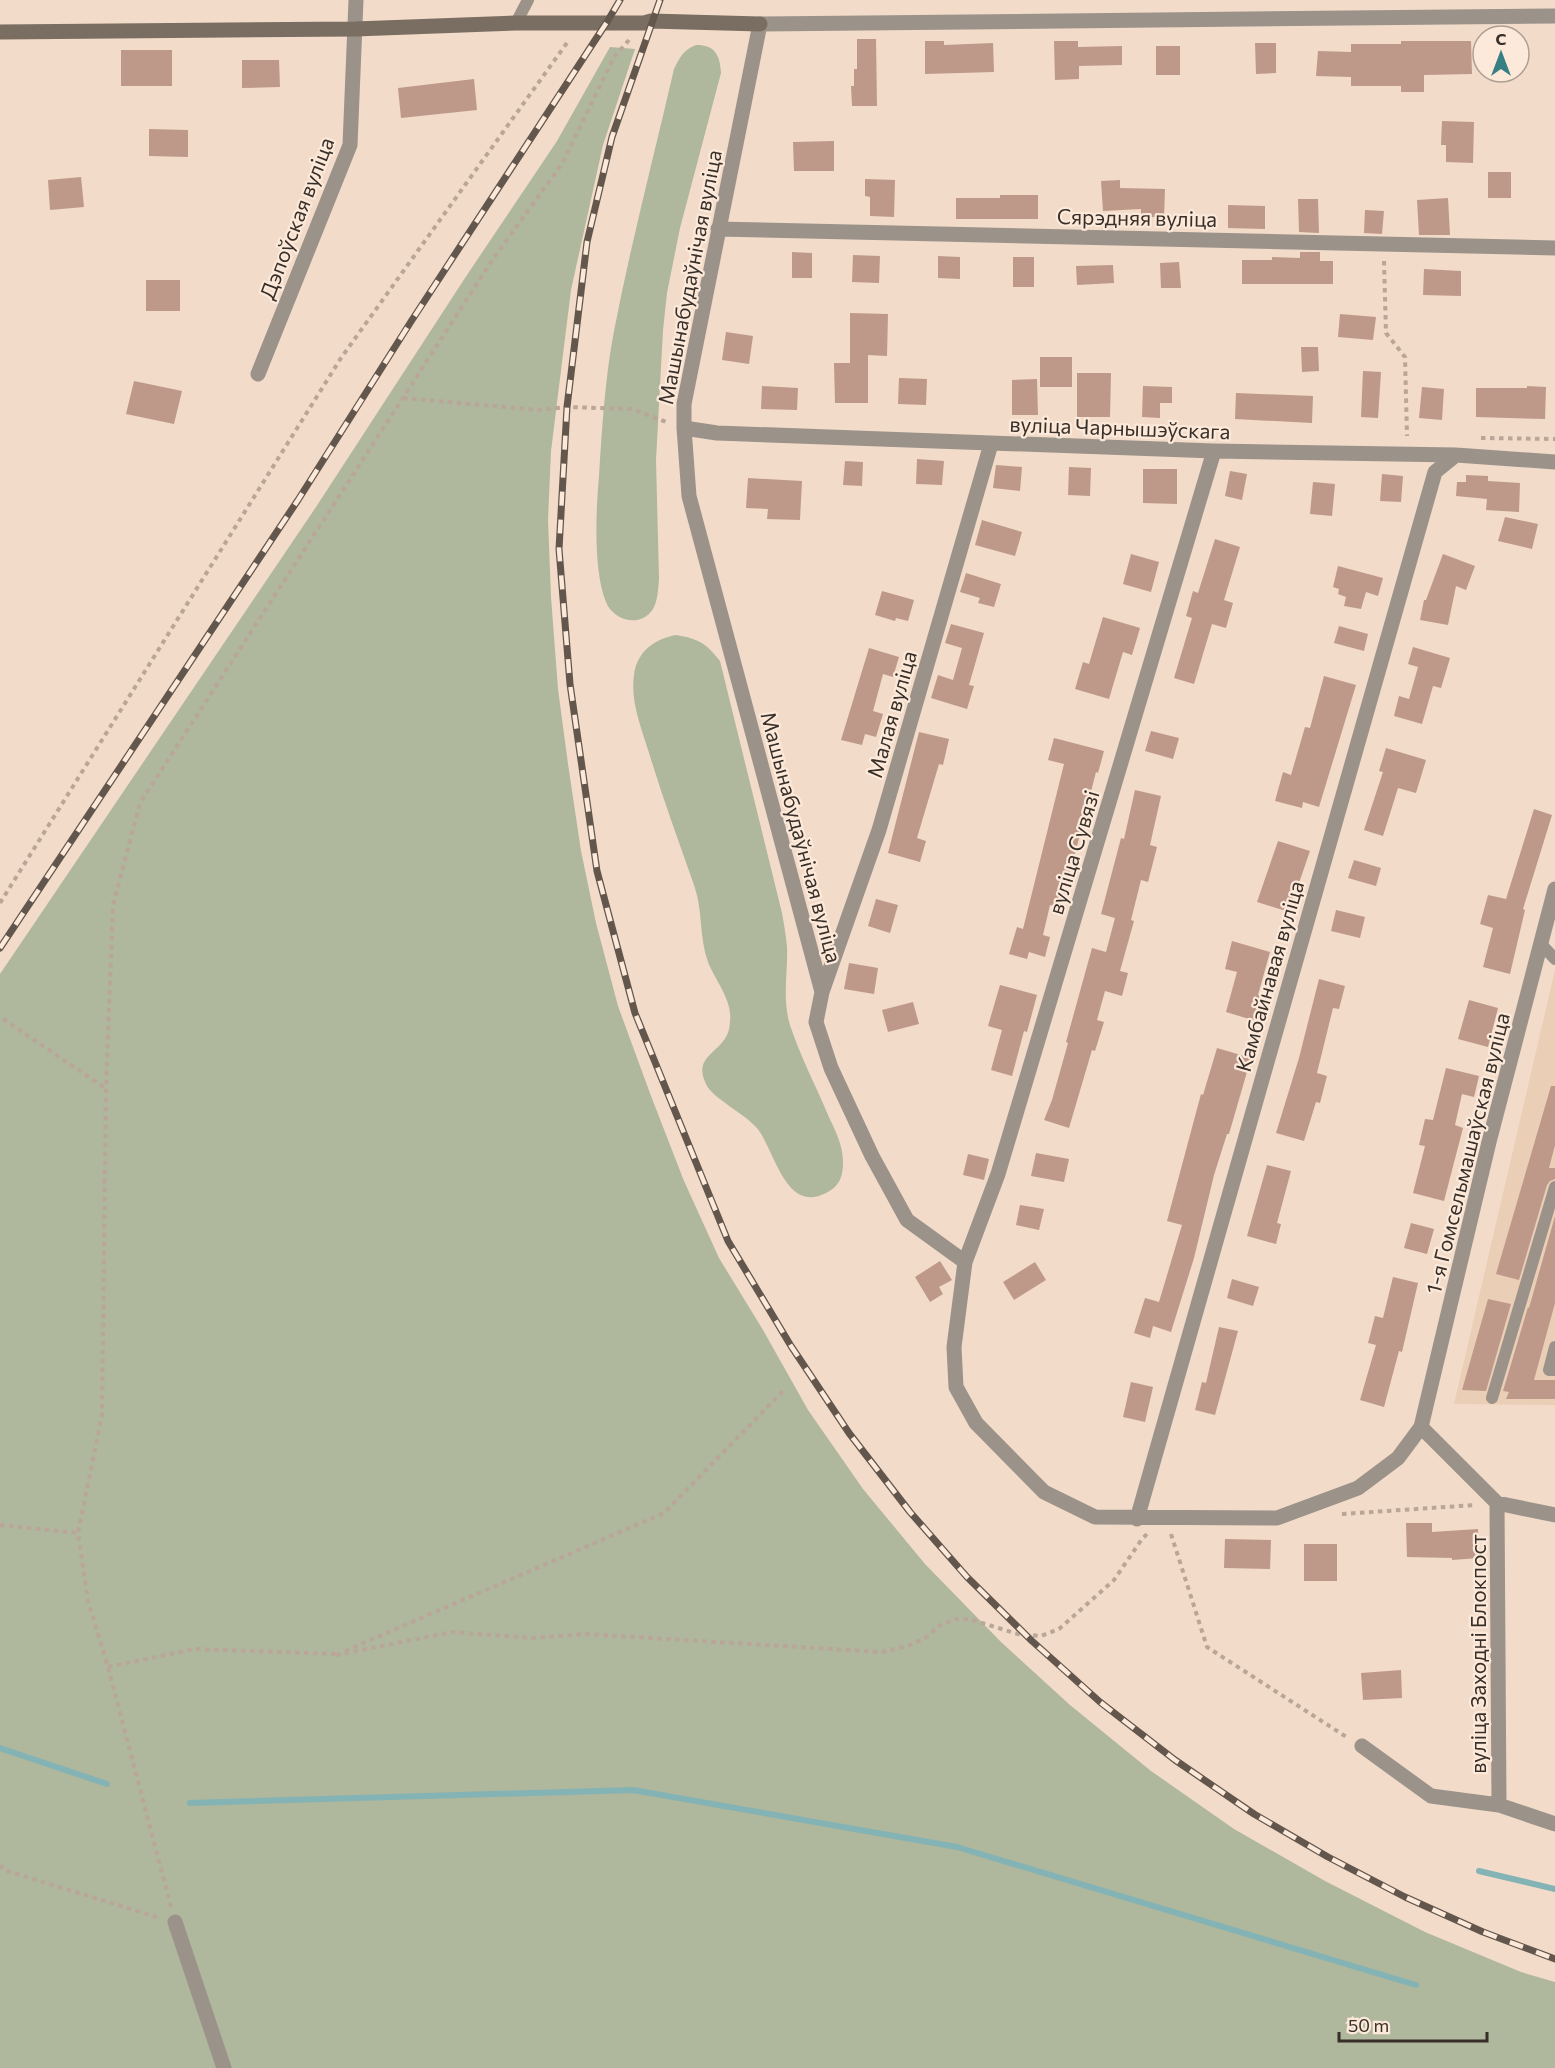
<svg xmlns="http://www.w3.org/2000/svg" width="1555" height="2068" font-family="Commissioner,sans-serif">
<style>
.built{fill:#eaceb6}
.green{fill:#afb79d}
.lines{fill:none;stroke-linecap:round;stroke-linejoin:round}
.stream{stroke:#84b3b5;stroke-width:6}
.building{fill:#be9989}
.path{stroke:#b9a697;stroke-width:4;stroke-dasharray:4.5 4.5;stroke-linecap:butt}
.lane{stroke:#9b928a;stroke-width:12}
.street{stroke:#9b928a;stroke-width:15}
.secondary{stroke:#7a6d61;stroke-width:15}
.rail-casing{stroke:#63574d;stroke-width:7}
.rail{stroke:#fce9da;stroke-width:4.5;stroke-dasharray:14;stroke-linecap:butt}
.labels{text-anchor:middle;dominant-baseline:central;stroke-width:4.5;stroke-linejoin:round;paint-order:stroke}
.street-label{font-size:21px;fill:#382f28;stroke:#fce9da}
</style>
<rect width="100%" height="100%" fill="#f2dbc8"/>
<path class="built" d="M1555 970V1405L1454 1404Z"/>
<path class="green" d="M696 45C715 45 720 55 721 73L680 228 667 293 663 330 656 460 659 579C658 589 658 600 653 609 640 629 613 620 606 602 593 571 596 509 599 476 602 428 605 378 614 331 631 243 654 156 674 69 680 57 683 50 696 45Z
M610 47 635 49 603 145 571 290 551 451 548 520 551 597 558 689 568 764 581 851 596 923 618 1006 651 1096 684 1181 719 1258 763 1330 808 1410 863 1489 925 1564 1001 1642 1070 1705 1151 1771 1234 1829 1325 1881 1425 1932 1521 1972 1555 1982V2068H0V974L316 507 465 278 557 141Z
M676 635C699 639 706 643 720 661L782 913C784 924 786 936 787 947 788 973 782 999 790 1025 800 1056 816 1086 828 1115 835 1130 843 1145 843 1162 843 1176 840 1186 826 1193 785 1214 775 1150 757 1128 744 1113 712 1098 706 1084 693 1057 718 1054 727 1035 729 1031 730 1025 730 1021 733 1001 715 980 708 962 699 937 703 910 694 885 679 842 663 799 650 756 642 730 630 702 634 675 637 651 655 639 676 635Z"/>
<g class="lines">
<path class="stream" d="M0 1748 107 1784
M190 1803 633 1790 957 1847 1416 1985
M1479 1871 1555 1889"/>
</g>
<path class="building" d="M857 39H876L877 106H852L851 86H854V69H857Z
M925 41H944V45L993 43 994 72 925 74Z
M1054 41H1078V47L1122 46V65L1079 66V79L1055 80Z
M1401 41H1471L1472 74 1424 75V92H1401V86H1351V77L1316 76 1318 51 1351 52V44H1401Z
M1255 43H1276V73L1256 74Z
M1156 46H1180V75H1156Z
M121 50H172V86H121Z
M242 60H279L280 87 242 88Z
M474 79 477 110 401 118 398 88Z
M1442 121 1474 122 1473 163 1446 162V145H1441Z
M149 129 188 130V157L149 156Z
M834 141V171H794L793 142Z
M1488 172H1511V198H1488Z
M81 177 84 207 50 210 48 180Z
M865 179 895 180 894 217 870 216V197L865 196Z
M1120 180V188L1165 189 1164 217H1141V209L1103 211 1101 181Z
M1000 195H1038V219H956V198H1000Z
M1448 198 1450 235H1419L1417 200Z
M1298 199H1318L1319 233 1299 232Z
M1228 205 1265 206V229L1228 228Z
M1365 210 1384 211 1382 234 1364 233Z
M792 252 812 253V278H792Z
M1300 252H1320V261H1333V284H1242V260H1272V257L1300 258Z
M853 255 880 256 879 283 852 282Z
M938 256 960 257V279L938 278Z
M1013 257H1034V287H1013Z
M1179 262 1181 288H1161L1160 263Z
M1113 265 1114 283 1077 285 1076 266Z
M1424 269 1461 271V296L1423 295Z
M146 280H180V311H146Z
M850 313 888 314 887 356 868 355V403H835L834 363H850Z
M1340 314 1376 317 1373 340 1338 337Z
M726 332 753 336 749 364 722 360Z
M1301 347H1318L1319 371 1302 372Z
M1040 357H1072V387H1040Z
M1363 371 1381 372 1378 418 1361 417Z
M1077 373H1111L1110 417H1077Z
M899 378 927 379 926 405 898 404Z
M1037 379 1038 415H1012V380Z
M134 381 182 391 174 424 126 414Z
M762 386 798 388 797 410 761 409Z
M1143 386 1172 387V403H1160V418L1142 417Z
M1527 386 1546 387 1545 419 1476 417V388H1527Z
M1422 387 1444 389 1442 420 1419 418Z
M1236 393 1313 396 1312 423 1235 419Z
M917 459 944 461 942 485 916 484Z
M845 461 863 462 862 486 843 485Z
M996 465 1022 467 1020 491 993 488Z
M1069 467 1091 468 1090 496 1068 495Z
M1143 469H1177V504L1143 503Z
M1230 471 1247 474 1242 500 1225 496Z
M1382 474 1403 476 1401 502 1380 501Z
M1466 475 1488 476V481L1520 483 1519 512 1486 510 1487 499 1456 496 1457 482H1466Z
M748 478 802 481 800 520 767 519 768 509 746 508Z
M1313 482 1335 484 1332 516 1310 514Z
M1505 517 1538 524 1532 549 1498 541Z
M982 520 1022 532 1015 556 975 545Z
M1215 539 1240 547 1224 600 1233 603 1226 628 1212 624 1194 684 1174 678 1192 618 1186 616 1193 591 1198 593Z
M1131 554 1159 562 1151 592 1123 584Z
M1443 554 1475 566 1466 590 1456 586 1448 625 1420 620 1424 600H1426Z
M1338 566 1383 578 1378 596 1366 592 1361 609 1344 606 1346 597 1338 594 1339 589 1333 587Z
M966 573 1001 584 994 607 978 603 980 598 960 592Z
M882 591 914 600 908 621 896 618 895 621 875 615Z
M1103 617 1140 628 1132 655 1123 652 1109 699 1075 689 1083 662 1089 664Z
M951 624 984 633 969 685 974 686 967 709 931 698 938 675 953 680 962 648 945 643Z
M1339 626 1368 634 1364 651 1334 643Z
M1413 647 1450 658 1441 688 1433 686 1422 724 1394 716 1399 696 1409 699 1418 667 1408 664Z
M869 648 899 657 893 677 883 674 873 711 883 714 876 737 865 734 862 745 841 740Z
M1324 676 1356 685 1319 807 1303 802 1302 808 1275 801 1283 772 1291 775 1305 727 1310 728Z
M1151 731 1179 738 1173 759 1145 751Z
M919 732 949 739 943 765 939 764 917 838 926 841 920 862 888 853Z
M1054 738 1104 751 1098 773 1096 772 1061 908 1050 905 1043 935 1050 937 1045 957 1029 952 1027 959 1009 954 1017 927 1023 929 1064 764 1048 760Z
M1386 748 1426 760 1416 793 1398 788 1383 836 1364 830 1383 772 1379 771Z
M1135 790 1161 796 1150 845 1157 847 1148 882 1141 880 1131 920 1134 921 1120 971 1128 973 1122 996 1105 991 1097 1020 1104 1022 1095 1051 1092 1050 1069 1128 1044 1120 1052 1100 1068 1043 1066 1042 1092 948 1106 952 1115 918 1101 914 1121 838 1124 839Z
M1534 809 1552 815 1523 909 1525 910 1510 974 1483 967 1493 928 1480 924 1488 895 1506 899Z
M1278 841 1310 851 1289 912 1257 902Z
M1354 860 1381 868 1376 886 1348 878Z
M876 899 898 905 890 933 868 926Z
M1336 910 1365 917 1360 938 1331 931Z
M1232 941 1270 952 1258 995 1266 997 1259 1022 1226 1012 1237 972 1225 969Z
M849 963 878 968 874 994 844 989Z
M1319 979 1345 986 1339 1009 1333 1008 1317 1073 1327 1076 1320 1103 1316 1102 1304 1141 1276 1133 1299 1058Z
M1000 985 1037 995 1027 1032 1024 1031 1012 1076 991 1070 1002 1030 988 1026Z
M1469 1000 1498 1008 1488 1047 1458 1039Z
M913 1002 919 1024 888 1032 882 1010Z
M1217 1048 1251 1058 1229 1134H1227L1214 1175 1194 1258 1171 1332 1153 1326 1150 1338 1134 1333 1145 1298 1159 1302 1182 1225 1167 1221 1201 1094 1203 1095Z
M1446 1068 1479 1076 1474 1097 1462 1094 1455 1125 1463 1128 1444 1201 1413 1193 1425 1146 1419 1145 1425 1119 1433 1120Z
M1551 1086H1555V1145L1549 1168H1555V1179L1550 1181 1547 1185 1519 1280 1496 1274Z
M1036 1153 1069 1159 1064 1182 1031 1176Z
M968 1154 989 1159 984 1180 963 1175Z
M1267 1165 1291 1171 1277 1223 1281 1224 1276 1244 1247 1236Z
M1020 1205 1044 1209 1039 1230 1016 1225Z
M1555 1216V1303L1534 1380H1555V1399H1506L1509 1392 1503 1391 1528 1307 1529 1308Z
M1411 1223 1434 1229 1427 1254 1404 1248Z
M940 1261 952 1280 939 1287 943 1294 930 1302 915 1277Z
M1035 1262 1046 1280 1014 1300 1003 1282Z
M1393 1277 1418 1283 1402 1352 1399 1351 1384 1407 1360 1400 1376 1345 1368 1343 1375 1316 1383 1318Z
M1232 1279 1259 1287 1253 1306 1227 1298Z
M1488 1299 1511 1304 1486 1391 1462 1390Z
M1219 1327 1238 1331 1215 1415 1195 1410 1202 1382 1206 1383Z
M1131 1382 1153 1387 1145 1422 1123 1417Z
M1406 1523H1432V1532L1478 1529 1479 1558 1452 1560V1558L1407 1557Z
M1225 1539 1271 1540 1270 1569 1224 1568Z
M1304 1544H1337V1581H1304Z
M1401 1670 1402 1698 1363 1700 1361 1673Z"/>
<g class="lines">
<path class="path" d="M1384 261 1386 333 1405 357 1407 436
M403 398 539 410 567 407 632 409 669 423
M1481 438 1555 439
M0 903 341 358 569 40
M3 1019 105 1088
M1342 1514 1475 1505
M0 1525 78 1533
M1171 1534 1207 1647 1348 1738
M345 1651 664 1513 785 1389
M336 1655 452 1632 532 1638 585 1634 882 1652 908 1646 925 1638 939 1626 955 1619H969L1018 1634 1041 1636 1059 1629 1114 1580 1142 1539 1147 1534
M108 1667 194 1649 338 1654
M0 1865 4 1870 160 1918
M171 1907 108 1667 88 1601 78 1533 102 1415 106 1088 113 905 140 803 493 259 562 164 614 57 629 40"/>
<path class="lane" d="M516 23 528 0
M1541 944 1555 959
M1555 1347 1549 1370H1555
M1492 1398 1555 1187"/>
<path class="street" d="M1555 16 760 24 684 404V428L689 496 822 992 816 1022 831 1068 872 1156 907 1220 965 1262 954 1347 956 1387 976 1423 1044 1492 1095 1517 1277 1518 1358 1488 1398 1458 1421 1427 1497 1503 1555 1515
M718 229 1555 248
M258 374 350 145 356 0
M684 428 717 433 1214 451 1456 455 1555 462
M822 992 879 830 991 444
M965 1262 998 1174 1214 451
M1421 1427 1489 1142 1555 889
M1137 1519 1435 472 1456 455
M1362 1746 1431 1796 1499 1805 1497 1503
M1499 1805 1555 1824
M175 1922 224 2068"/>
<path class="secondary" d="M0 32 355 29 516 23H644L651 21 760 24"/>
<g class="rail-casing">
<path id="rail" d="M660 0 612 137 587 242 567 407 559 549 570 684 597 871 635 1013 728 1241 791 1346 849 1433 910 1512 967 1577 1032 1641 1100 1702 1175 1760 1254 1814 1328 1857 1405 1897 1483 1932 1555 1959
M0 948 298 500 412 320 607 22 620 0"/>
</g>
<use href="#rail" class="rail"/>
</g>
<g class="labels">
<g class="street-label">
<text transform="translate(1137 217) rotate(1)">Сярэдняя вуліца</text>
<text transform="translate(296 218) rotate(-69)">Дэпоўская вуліца</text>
<text transform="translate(689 277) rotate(-79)">Машынабудаўнічая вуліца</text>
<text transform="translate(1120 427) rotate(2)">вуліца Чарнышэўскага</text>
<text transform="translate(891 714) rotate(-74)">Малая вуліца</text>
<text transform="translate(802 837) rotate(75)">Машынабудаўнічая вуліца</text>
<text transform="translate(1073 852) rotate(-73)">вуліца Сувязі</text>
<text transform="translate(1269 976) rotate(-74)">Камбайнавая вуліца</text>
<text transform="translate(1467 1153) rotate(-76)">1-я Гомсельмашаўская вуліца</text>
<text transform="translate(1477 1654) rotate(-90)">вуліца Заходні Блокпост</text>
</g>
</g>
<g transform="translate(1501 54)"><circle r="28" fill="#fce9da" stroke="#ae9f93" stroke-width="1.5"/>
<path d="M0-4.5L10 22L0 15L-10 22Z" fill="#367f83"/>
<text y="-9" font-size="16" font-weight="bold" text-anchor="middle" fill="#382f28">С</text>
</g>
<path d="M1339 2032v9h148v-9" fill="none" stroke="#382f28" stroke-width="3"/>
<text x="1348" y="2032" font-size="18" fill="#382f28" stroke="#fce9da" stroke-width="4.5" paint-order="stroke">50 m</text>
</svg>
